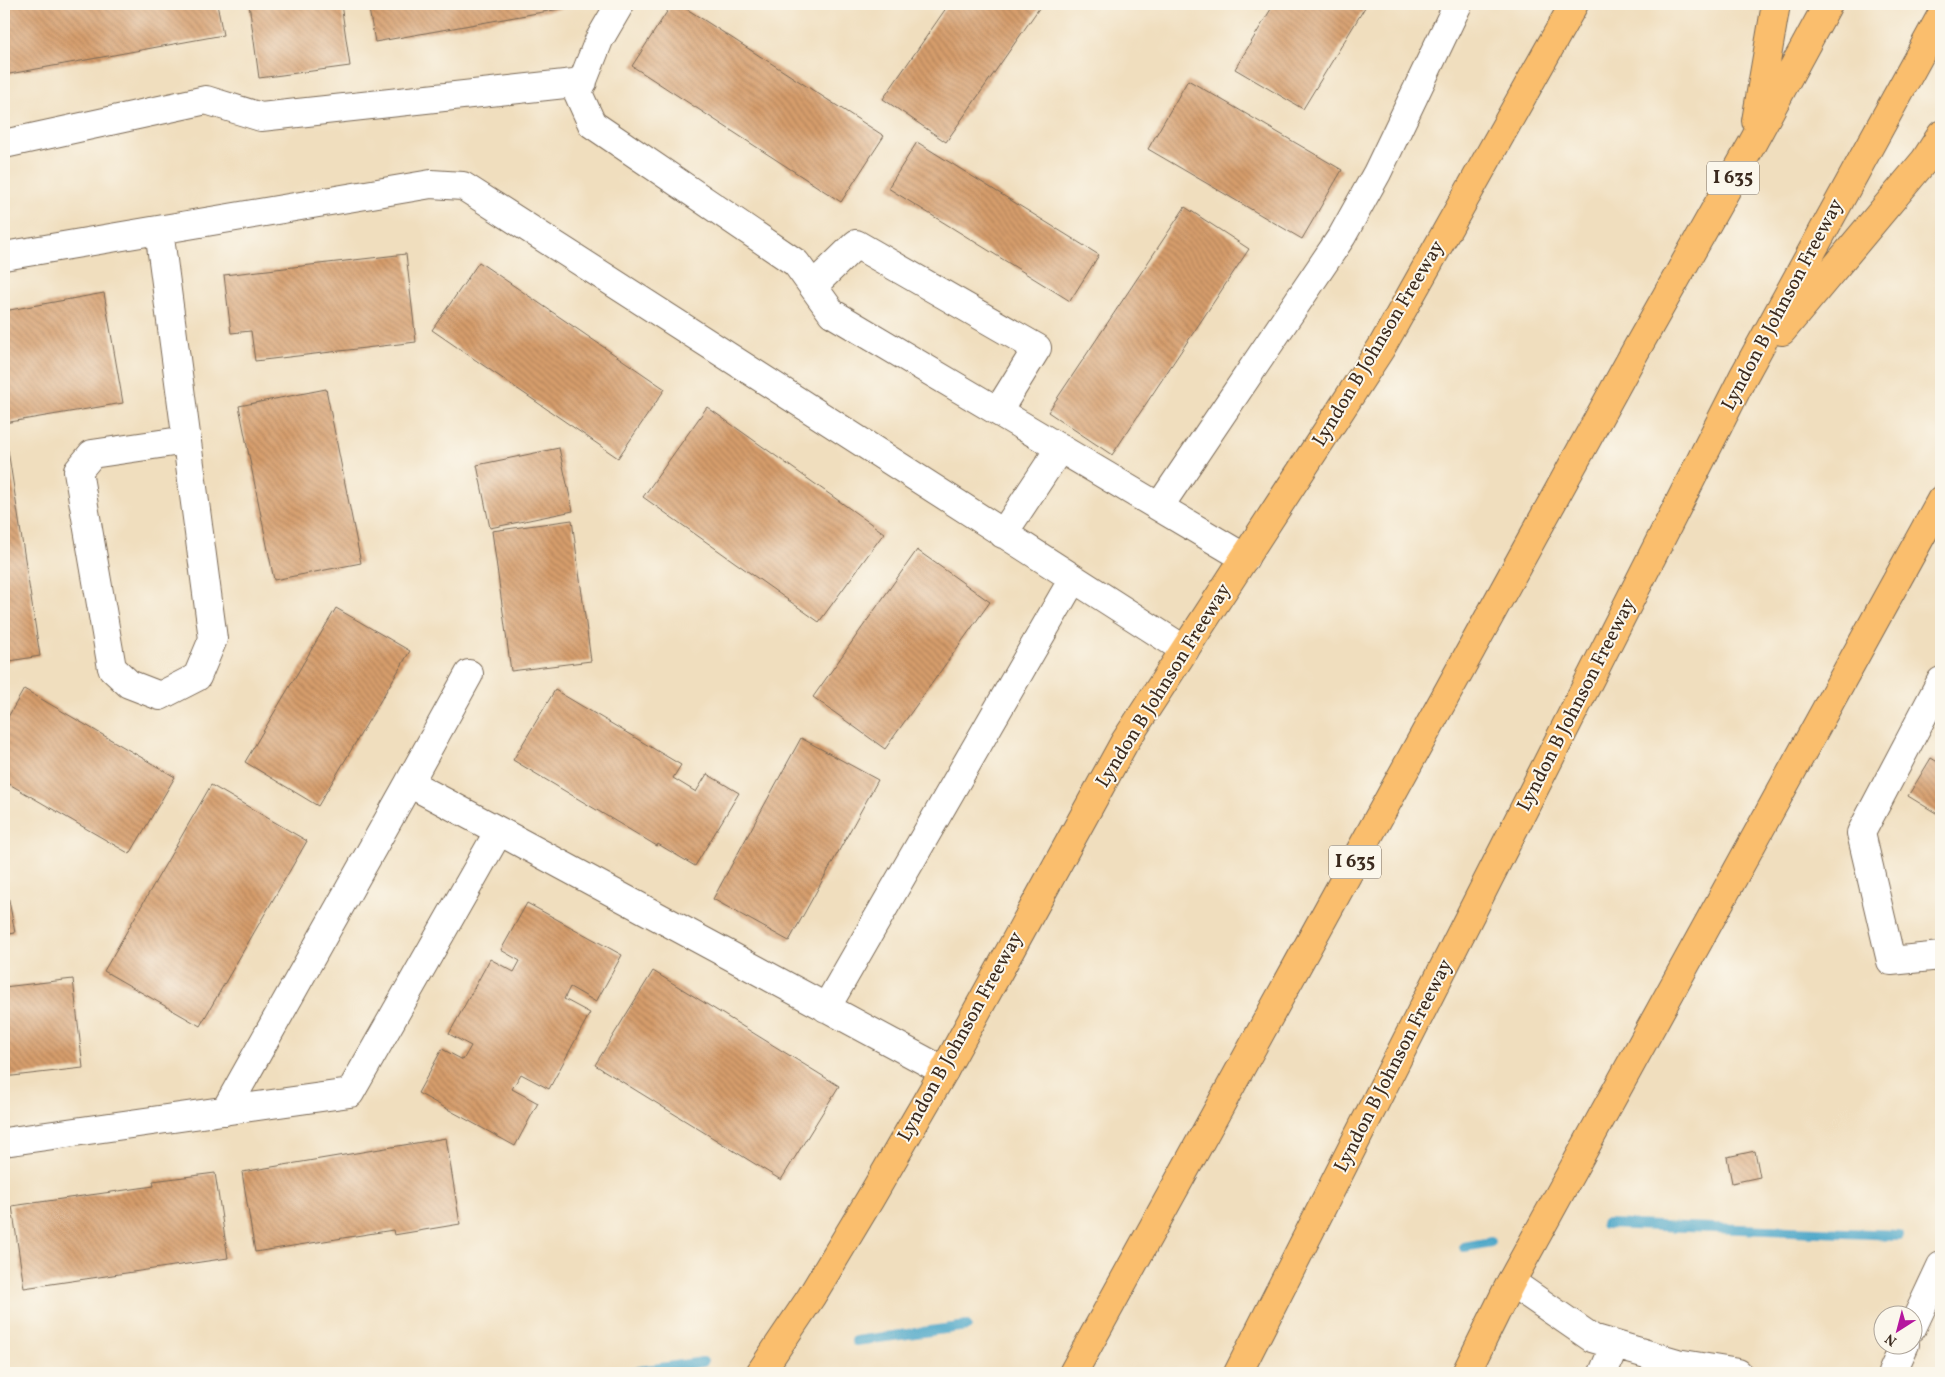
<svg xmlns="http://www.w3.org/2000/svg" width="1945" height="1377" font-family="Vollkorn,serif">
<style>
.lines{fill:none;stroke-linecap:round;stroke-linejoin:round}
.stream{stroke:#49a5c7;stroke-width:10}
.building{fill:url(#building-back-hatch)}
.minor-casing{stroke:#7a6956;stroke-width:30}
.major-casing{stroke:#7a6956;stroke-width:30}
.highway-casing{stroke:#7a6956;stroke-width:30}
.minor{stroke:#fff;stroke-width:28}
.major{stroke:#fabe6d;stroke-width:28}
.highway{stroke:#fabe6d;stroke-width:28}
.labels{text-anchor:middle;dominant-baseline:central;stroke-width:4;stroke-linejoin:round;paint-order:stroke}
.shield{fill:#fbf7ec;stroke:#75685c;stroke-width:1}
.shield-label{font-size:19px;font-weight:bold;fill:#3b2a1e}
.street-label{font-size:20px;fill:#3b2a1e;stroke:#fbf7ec}
</style>
<defs>
<pattern id="building-back-hatch" width="6" height="6" patternUnits="userSpaceOnUse" patternTransform="scale(1.25)"><rect width="6" height="6" fill="#d69d6c"/><path d="M-1 5l2 2M0 0l6 6M5-1l2 2" fill="none" stroke="#af8058"/></pattern>
</defs>
<rect width="100%" height="100%" fill="#fbf7ec"/>
<filter id="ink" filterUnits="userSpaceOnUse"><feTurbulence type="fractalNoise" baseFrequency=".02" numOctaves="2"/><feDisplacementMap in="SourceGraphic" scale="10" xChannelSelector="R" yChannelSelector="G"/><feConvolveMatrix kernelMatrix="1 2 1 2 8 2 1 2 1" color-interpolation-filters="sRGB"/></filter>
<filter id="wash" filterUnits="userSpaceOnUse"><feTurbulence type="fractalNoise" baseFrequency=".0096" numOctaves="4" result="noise"/><feDisplacementMap in="SourceGraphic" scale="20" xChannelSelector="R" yChannelSelector="G"/><feGaussianBlur stdDeviation="1.12" result="paint"/><feColorMatrix in="noise" values="0 0 0 0 0 0 0 0 0 0 0 0 0 0 0 0 0 1.4 0 .05"/><feComposite in="paint" operator="in"/></filter>
<g filter="url(#wash)">
<rect width="100%" height="100%" fill="#f0debe"/>
<g class="lines">
<path class="stream" d="M1605 1224 1898 1235
M1464 1247 1491 1242
M856 1341 967 1326
M625 1373 703 1362"/>
</g>
<g id="blocks">
<path class="building" d="M4 4H217L223 35 4 75Z
M249 4H341L350 66 259 78Z
M368 4H582V5L375 42Z
M672 4H679L884 136 841 202 632 66Z
M949 4H1042L946 142 883 99Z
M1274 4H1367L1303 109 1235 69Z
M1188 80 1342 170 1302 239 1148 149Z
M917 142 1099 255 1070 301 888 188Z
M1185 207 1249 249 1112 455 1048 412Z
M406 254 416 342 255 361 251 331 231 333 224 275Z
M479 262 665 389 618 458 432 330Z
M104 293 123 403 4 423V311Z
M326 389 361 563 274 580 239 406Z
M707 407 884 533 819 622 643 497Z
M559 448 573 511 490 528 477 465Z
M4 450H8L40 656 4 662Z
M572 520 591 661 511 671 492 531Z
M917 550 990 602 885 749 813 697Z
M336 608 410 651 318 806 245 762Z
M24 689 175 777 130 854 4 781V724Z
M555 690 681 765 673 778 696 792 707 774 739 793 695 866 658 844 657 846 513 760Z
M801 738 878 780 789 941 713 899Z
M1931 758 1941 764V816L1908 796Z
M211 785 307 841 200 1026 104 971Z
M4 873 15 933 4 935Z
M527 903 622 955 596 1002 570 987 564 999 590 1013 549 1089 521 1074 512 1089 538 1103 515 1146 418 1093 442 1049 463 1060 471 1046 449 1034 490 959 514 972 520 961 501 950Z
M653 971 839 1086 781 1180 595 1065Z
M73 979 83 1068 4 1077V987Z
M446 1138 460 1224 394 1235 393 1230 255 1252 242 1172Z
M1755 1151 1760 1177 1732 1183 1727 1157Z
M215 1173 228 1258 24 1288 12 1206 154 1186 153 1181Z"/>
</g>
</g>
<g filter="url(#ink)">
<use href="#blocks" fill-opacity="0" stroke="#7a6956" stroke-width="1"/>
<g class="lines">
<g class="minor-casing">
<path id="minor" d="M620 4 599 40 578 93 592 124 796 263 832 313 1245 558
M4 144 206 100 261 117 583 82
M159 230 213 639 197 677 160 696 129 684 112 668 78 471 92 454 187 440
M4 256 431 184 463 186 1185 650
M813 286 856 244 1037 348 998 411
M1159 507 1342 236 1377 173 1458 4
M1003 534 1060 448
M1941 681 1861 833 1891 961 1941 956
M409 783 469 674
M826 1008 1073 579
M225 1111 409 783 499 831
M4 1142 350 1093 499 831 944 1071
M1511 1282 1592 1338 1677 1363 1738 1373
M1912 1328 1941 1266
M1603 1373 1615 1345
M1892 1373 1905 1344"/>
</g>
<g class="major-casing">
<path id="major" d="M760 1373 811 1297 870 1199 944 1071 1124 743 1381 348 1574 4
M1466 1373 1511 1282 1941 500"/>
</g>
<g class="highway-casing">
<path id="highway" d="M1756 121 1776 4
M1782 331 1925 160 1941 135
M1073 1373 1636 350 1752 144 1828 4
M1238 1373 1743 377 1941 16"/>
</g>
<use href="#minor" class="minor"/>
<use href="#major" class="major"/>
<use href="#highway" class="highway"/>
</g>
</g>
<g class="labels">
<g class="shield">
<rect x="1707" y="161.5" width="52" height="33" rx="4"/>
<rect x="1329" y="845.5" width="52" height="33" rx="4"/>
</g>
<g class="shield-label">
<text x="1733" y="178">I 635</text>
<text x="1355" y="862">I 635</text>
</g>
<g class="street-label">
<text transform="translate(1783 305) rotate(-62)">Lyndon B Johnson Freeway</text>
<text transform="translate(1379 344) rotate(-59)">Lyndon B Johnson Freeway</text>
<text transform="translate(1164 686) rotate(-58)">Lyndon B Johnson Freeway</text>
<text transform="translate(1577 705) rotate(-63)">Lyndon B Johnson Freeway</text>
<text transform="translate(961 1037) rotate(-61)">Lyndon B Johnson Freeway</text>
<text transform="translate(1394 1066) rotate(-63)">Lyndon B Johnson Freeway</text>
</g>
</g>
<rect width="1945" height="1377" fill="none" stroke="#fbf7ec" stroke-width="20"/>
<g transform="translate(1898 1330) rotate(216)"><circle r="24" fill="#fbf7ec" stroke="#aea59a"/>
<path d="M0-4L9 19L0 12L-9 19Z" fill="#b5179e"/>
<text y="-8" font-size="14" font-weight="bold" text-anchor="middle" fill="#3b2a1e">N</text>
</g>
</svg>
